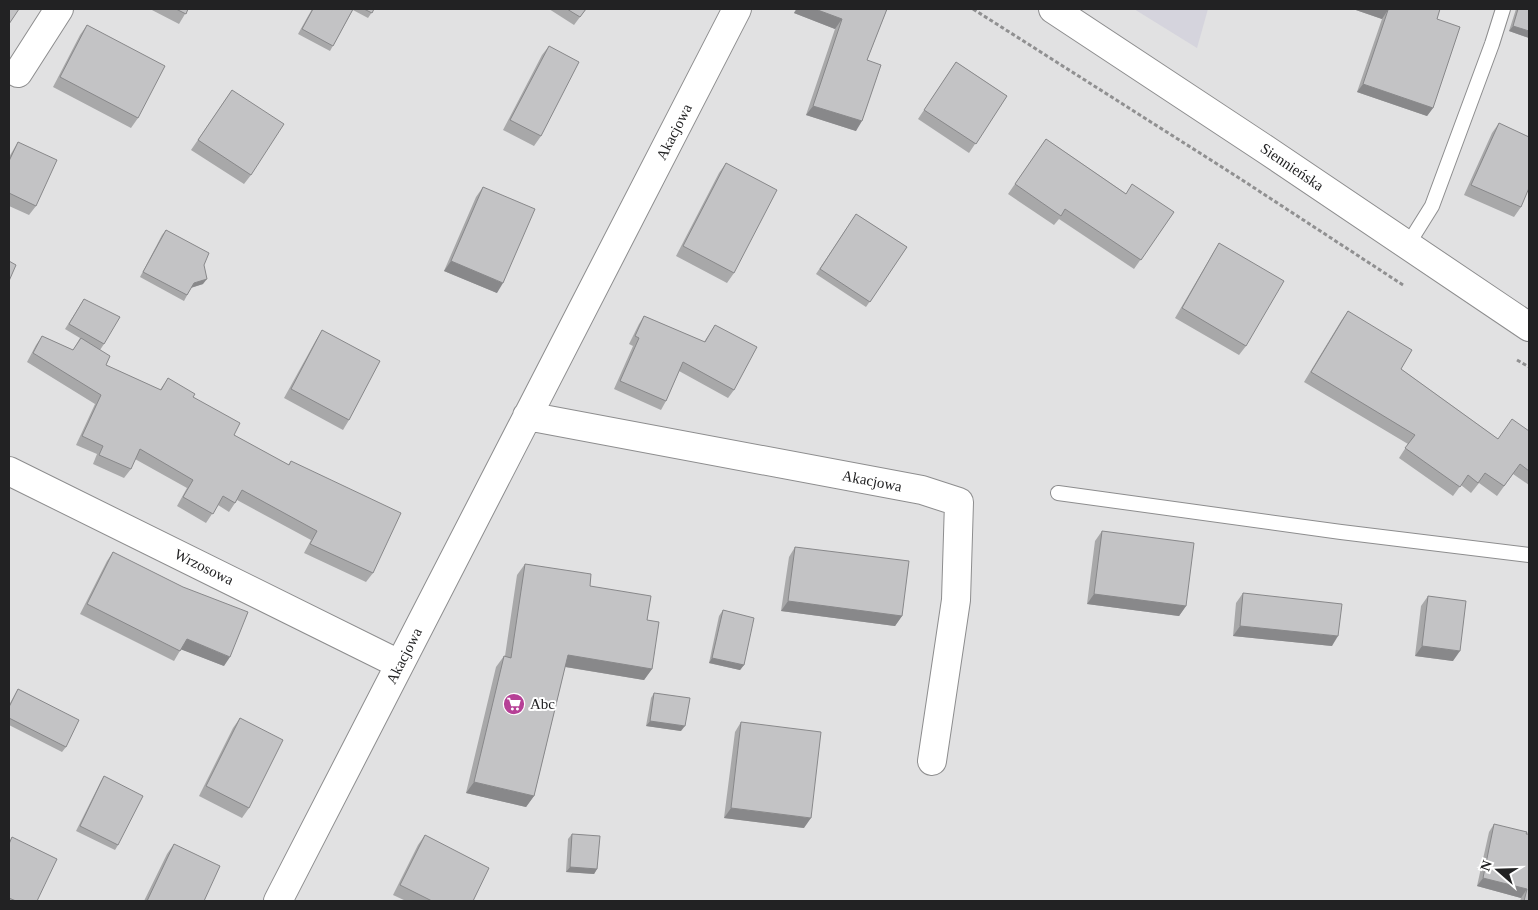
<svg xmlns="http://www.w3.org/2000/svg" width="1538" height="910" font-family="'Times New Roman',serif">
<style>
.built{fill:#d5d4dd}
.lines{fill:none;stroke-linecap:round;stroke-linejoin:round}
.lane-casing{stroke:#8d8d8e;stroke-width:16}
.street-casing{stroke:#8d8d8e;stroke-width:30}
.secondary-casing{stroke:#8d8d8e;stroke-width:30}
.path{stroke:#909091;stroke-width:3;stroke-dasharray:4 2.5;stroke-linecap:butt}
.lane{stroke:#fff;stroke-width:14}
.street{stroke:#fff;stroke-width:28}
.secondary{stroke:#fff;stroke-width:28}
.wall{fill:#a8a8a9}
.shaded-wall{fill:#88888a}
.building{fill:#c3c3c5;stroke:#88888a}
.labels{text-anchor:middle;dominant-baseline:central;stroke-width:4;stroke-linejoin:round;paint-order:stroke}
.street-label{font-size:15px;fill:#222223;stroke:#fff}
.poi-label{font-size:15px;fill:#222223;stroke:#fff;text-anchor:start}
</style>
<rect width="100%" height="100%" fill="#e1e1e2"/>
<path class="built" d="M1134 9H1208L1197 48Z"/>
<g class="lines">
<g class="lane-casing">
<path id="lane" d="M1407 246 1432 206 1492 44 1503 9
M1058 493 1341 532 1529 555"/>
</g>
<g class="street-casing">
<path id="street" d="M18 73 59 9
M527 416 922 490 959 502 956 600 932 761
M9 471 399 664
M278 901 737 9"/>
</g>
<g class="secondary-casing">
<path id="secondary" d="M1053 9 1265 149 1529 327"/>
</g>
<path class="path" d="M973 9 1236 176 1403 285
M1517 360 1529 367"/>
<use href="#lane" class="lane"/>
<use href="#street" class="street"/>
<use href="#secondary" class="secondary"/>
</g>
<path class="wall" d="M150 9H188L179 24Z
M312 9H374L368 18 353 10 330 51 298 34Z
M549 9H586L574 25Z
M796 9H887L867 60 856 131 806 115 835 29 794 13Z
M1353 9H1440L1437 19 1433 108 1427 116 1357 92 1382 19Z
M1516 9H1529V38L1509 31Z
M87 25 138 118 131 128 53 87 80 35Z
M549 46 541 136 534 146 503 130 542 55Z
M956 62 1007 96 969 153 918 119Z
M232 90 251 175 244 184 191 150Z
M1499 123 1521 207 1514 217 1464 195 1492 133Z
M1046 139 1125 193 1174 212 1134 269 1059 219 1054 225 1008 194Z
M18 142 36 206 29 215 9 206V157Z
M726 163 734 273 727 283 676 256 719 173Z
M483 187 497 293 444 271 476 197Z
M856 214 907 247 866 307 816 274Z
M166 230 204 265 203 284 191 288 184 301 140 277 162 235Z
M1219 243 1246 346 1239 355 1175 318 1213 253Z
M84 299 104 344 100 350 106 365 160 390 168 378 193 397 234 435 288 465 291 461 373 573 366 582 304 553 311 540 237 500 229 512 218 505 206 523 177 506 187 488 135 459 131 469 124 478 93 464 97 454 76 445 95 404 27 362 36 345 42 336 73 350 80 338 65 329Z
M1348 311 1401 369 1498 439 1529 431V485L1513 474 1497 496 1479 483 1471 493 1461 485 1453 496 1399 458 1408 444 1304 382 1341 321Z
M644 316 704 342 715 325 734 390 728 398 679 371 666 401 661 410 614 389 633 346 629 344 639 324Z
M322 330 349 420 343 430 284 398 316 340Z
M1102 531 1186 606 1179 616 1087 604 1095 541Z
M795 547 902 616 895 626 781 611 789 557Z
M113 552 224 666 181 649 174 661 80 614 107 561Z
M525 564 590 586 647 620 652 669 644 680 565 667 534 796 526 807 466 793 496 667 504 656H505L517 575Z
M1243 593 1332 646 1233 636 1236 603Z
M1428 596 1453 661 1415 656 1421 606Z
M723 610 744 665 740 670 709 663 719 616Z
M18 689 66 747 62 752 9 725V705Z
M654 693 681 731 646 726 651 698Z
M240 718 249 808 242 818 199 796 233 728Z
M741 722 804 828 724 818 735 732Z
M104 776 118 845 115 850 76 831 101 781Z
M1494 824 1526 834 1529 901H1520L1521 898 1477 886 1489 832Z
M572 834 597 869 594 874 566 872 568 839Z
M425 835 473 901H406L393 895 418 845Z
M12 837 37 901H9V842Z
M174 844 204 901H144L167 854Z"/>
<path class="shaded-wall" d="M797 9H815L842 19 835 29 794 13Z
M1353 9H1383L1388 10 1382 19Z
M1513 26 1529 31V38L1509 31Z
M1363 84 1433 108 1427 116 1357 92Z
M813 106 862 121 856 131 806 115Z
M451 261 503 283 497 293 444 271Z
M207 279 203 284 190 288 194 283Z
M1094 594 1186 606 1179 616 1087 604Z
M788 601 902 616 895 626 781 611Z
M1240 626 1338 636 1332 646 1233 636Z
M187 639 230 657 224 666 180 649Z
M1422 646 1460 651 1453 661 1415 656Z
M568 655 652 669 644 680 560 666Z
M712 658 744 665 740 670 709 663Z
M650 721 685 726 681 731 646 726Z
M474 782 534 796 526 807 466 793Z
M731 808 811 818 804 828 724 818Z
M570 867 597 869 594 874 566 872Z
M1483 878 1527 889 1521 898 1477 886Z"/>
<path class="building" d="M9 9H19L9 24Z
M176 9H188L186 14Z
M313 9H353L333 46 302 29Z
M364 9H374L372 13Z
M567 9H586L580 17Z
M815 9H887L867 60 881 65 862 121 813 106 842 19Z
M1383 9H1440L1437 19 1460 27 1433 108 1363 84 1388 10Z
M1518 9H1529V31L1513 26Z
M87 25 165 66 138 118 60 77Z
M549 46 579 62 541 136 510 120Z
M956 62 1007 96 976 144 924 110Z
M232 90 284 124 251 175 198 140Z
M1499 123 1529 137V188L1521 207 1471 185Z
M1046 139 1126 194 1132 184 1174 212 1141 260 1065 209 1061 216 1015 184Z
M18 142 57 160 36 206 9 193V161Z
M726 163 777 190 734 273 683 246Z
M483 187 535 209 503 283 451 261Z
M856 214 907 247 870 302 820 269Z
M166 230 209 253 204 265 207 279 194 283 187 295 143 272Z
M1219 243 1284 281 1246 346 1182 308Z
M9 261 16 265 9 281Z
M84 299 120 317 104 344 69 324Z
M1348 311 1412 350 1401 369 1498 439 1512 419 1529 431V471L1520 464 1504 486 1485 473 1478 483 1468 475 1460 487 1405 448 1415 435 1311 372Z
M644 316 705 342 715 325 757 347 734 390 683 362 666 401 620 381 639 338 635 336Z
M322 330 380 361 349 420 291 389Z
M42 336 73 350 81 338 110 356 106 365 161 390 168 378 195 394 193 397 240 423 234 435 289 465 291 461 401 513 373 573 310 544 317 531 242 490 235 503 223 496 213 514 183 497 193 480 140 449 131 469 99 455 103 446 82 436 101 395 33 353Z
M1102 531 1194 543 1186 606 1094 594Z
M795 547 909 561 902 616 788 601Z
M113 552 183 587 248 612 230 657 187 639 180 651 87 604Z
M525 564 591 574 590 586 651 596 647 620 659 622 652 669 568 655 534 796 474 782 504 656 511 658Z
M1243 593 1342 604 1338 636 1240 626Z
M1428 596 1466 601 1460 651 1422 646Z
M723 610 754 618 744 665 712 658Z
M18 689 79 720 66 747 9 718V707Z
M654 693 690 698 685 726 650 721Z
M240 718 283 740 249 808 206 786Z
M741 722 821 732 811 818 731 808Z
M104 776 143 796 118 845 80 826Z
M1494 824 1527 832 1526 834H1529V901H1524L1527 889 1483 878Z
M572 834 600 836 597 869 570 867Z
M425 835 489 868 473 901H432L400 885Z
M12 837 57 859 37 901H16L9 898V844Z
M174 844 220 866 204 901H147Z"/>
<defs>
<g id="supermarket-disc" transform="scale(1.125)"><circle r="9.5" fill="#b64096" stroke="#fff"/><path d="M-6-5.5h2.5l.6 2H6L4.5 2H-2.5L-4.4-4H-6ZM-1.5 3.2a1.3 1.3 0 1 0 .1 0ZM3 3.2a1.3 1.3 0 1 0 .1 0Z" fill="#fff"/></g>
</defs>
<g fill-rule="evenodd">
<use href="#supermarket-disc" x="514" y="704"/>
</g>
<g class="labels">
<g class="street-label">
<text transform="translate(674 132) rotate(-63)">Akacjowa</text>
<text transform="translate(1292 167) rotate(34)">Siennieńska</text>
<text transform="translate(872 481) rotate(11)">Akacjowa</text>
<text transform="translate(204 567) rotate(26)">Wrzosowa</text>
<text transform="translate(404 656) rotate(-63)">Akacjowa</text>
</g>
<g class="poi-label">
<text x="530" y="704">Abc</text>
</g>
</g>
<rect width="1538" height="910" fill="none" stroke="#222223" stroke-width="20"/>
<g transform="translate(1498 870) rotate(290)" stroke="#ffffff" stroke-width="4" paint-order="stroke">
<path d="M0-4L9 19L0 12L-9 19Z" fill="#222223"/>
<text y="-8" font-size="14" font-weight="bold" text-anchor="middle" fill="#222223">N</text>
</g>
</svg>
